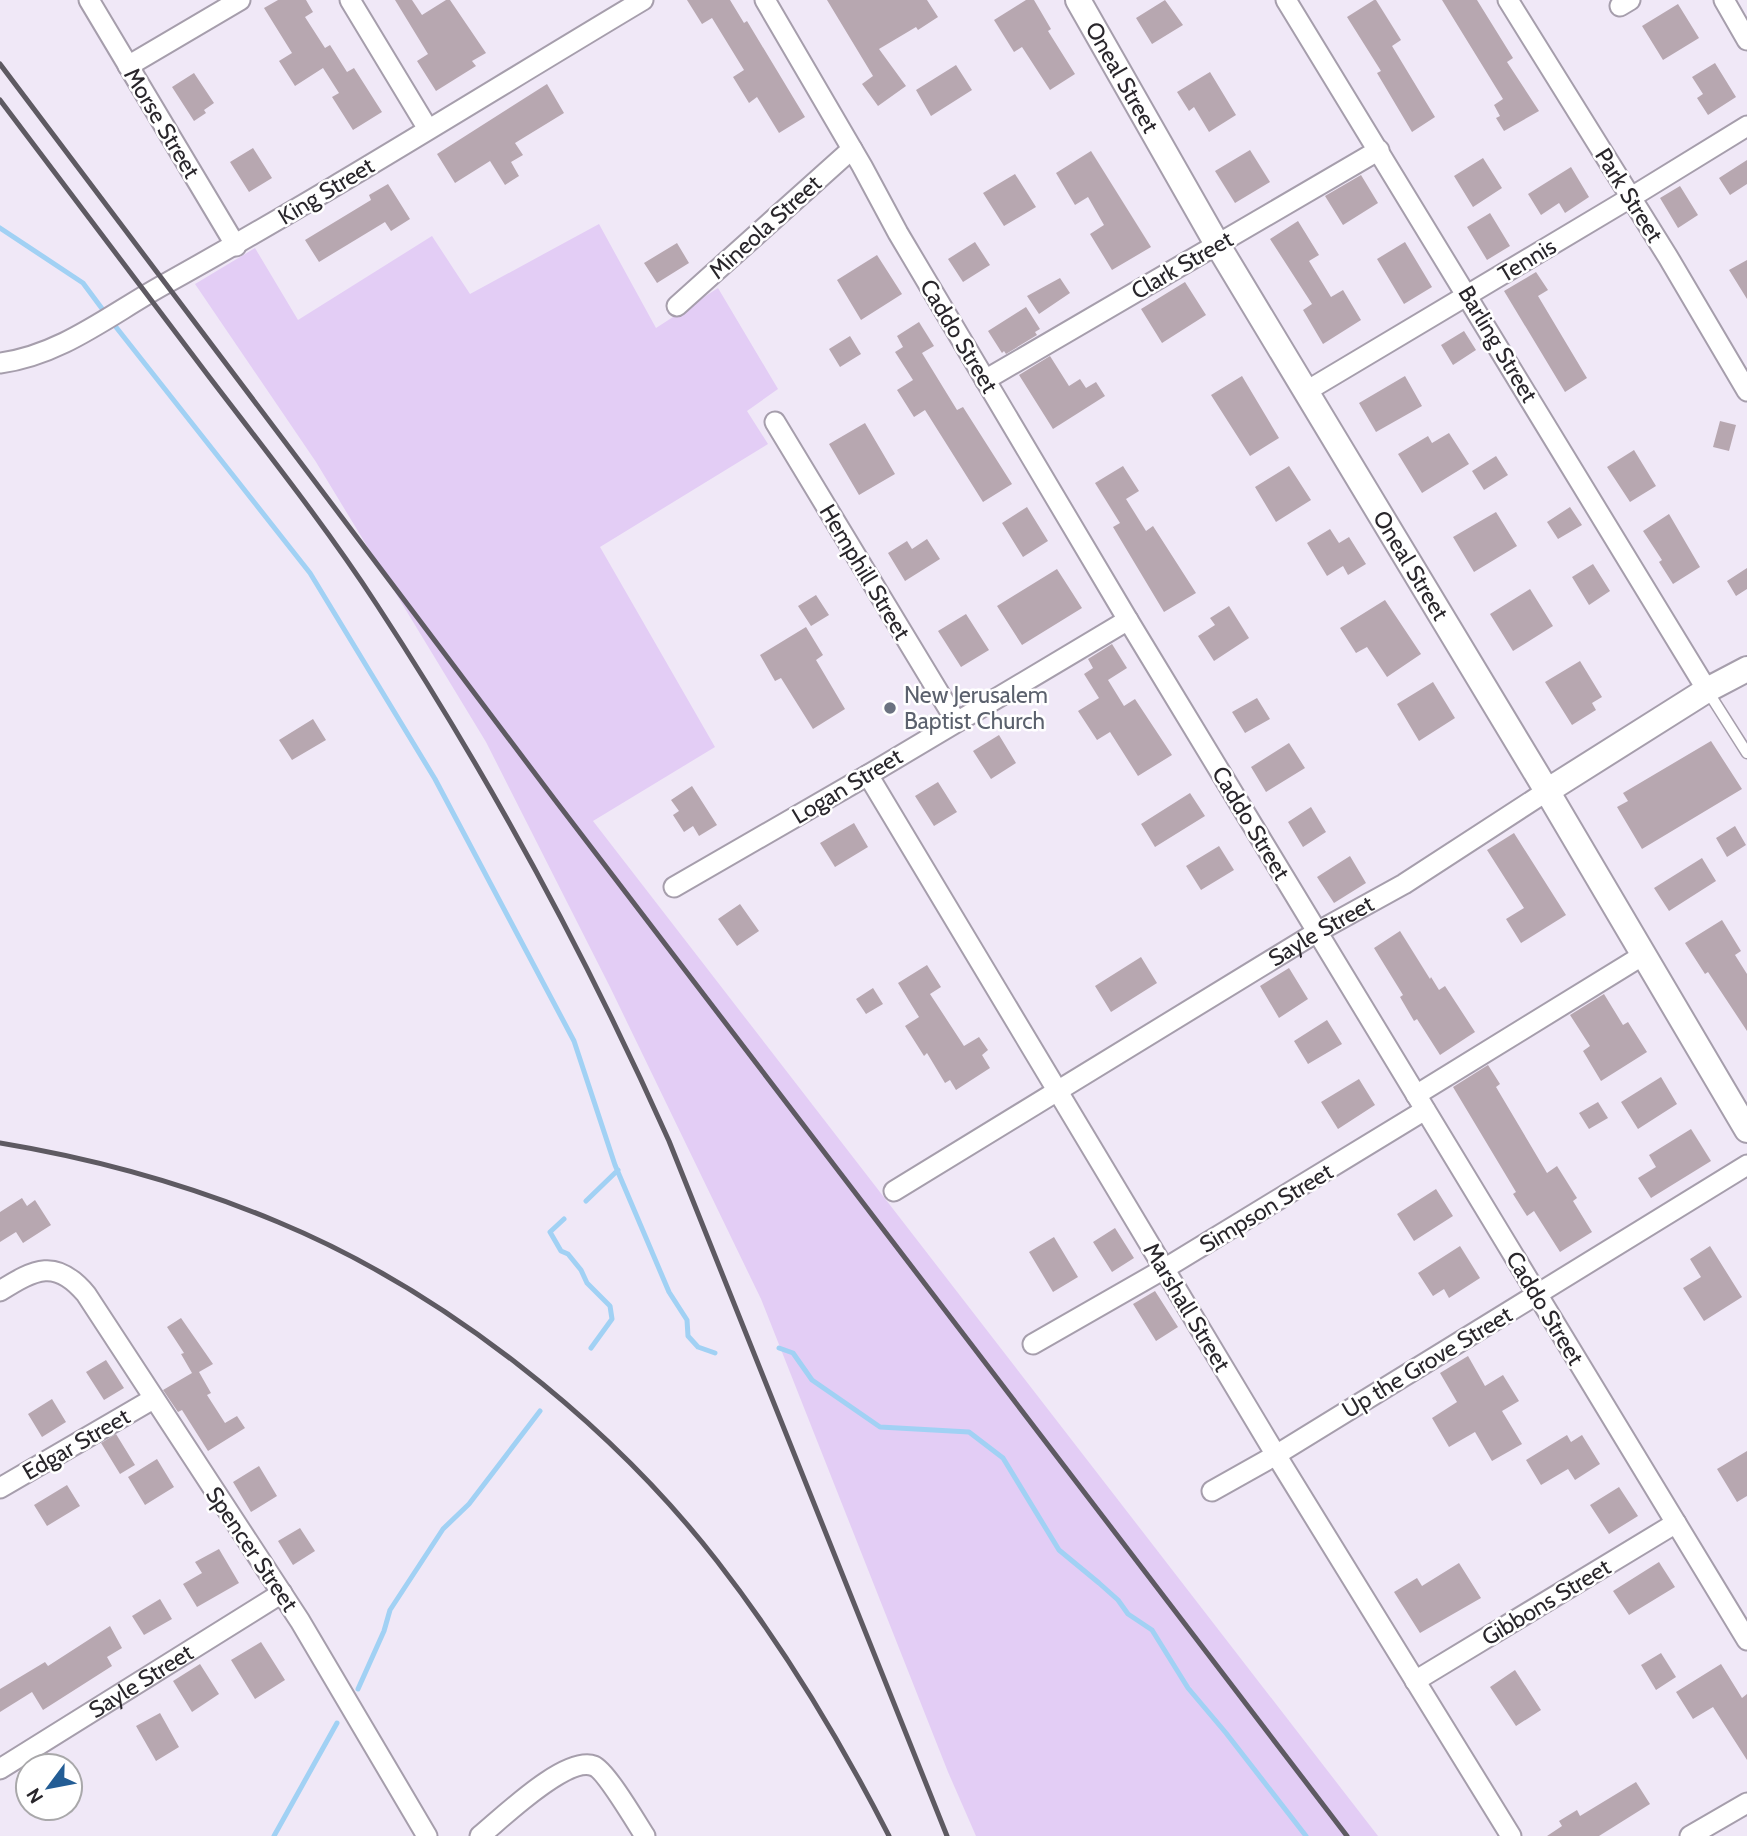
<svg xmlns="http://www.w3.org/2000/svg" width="1747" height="1836" font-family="Cabin,sans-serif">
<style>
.green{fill:#e3cdf5}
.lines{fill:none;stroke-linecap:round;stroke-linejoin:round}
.stream{stroke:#a1d1f4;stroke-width:5}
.building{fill:#b7a7b0}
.service-casing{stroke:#a69eac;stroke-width:13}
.minor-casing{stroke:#a69eac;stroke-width:23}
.tertiary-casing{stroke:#a69eac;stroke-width:28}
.service{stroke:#fff;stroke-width:10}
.minor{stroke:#fff;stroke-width:19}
.tertiary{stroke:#fff;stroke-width:24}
.rail{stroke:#5e5a62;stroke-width:5}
.worship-dot{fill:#6b7280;stroke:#fff;stroke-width:2.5}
.labels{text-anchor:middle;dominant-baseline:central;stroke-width:5;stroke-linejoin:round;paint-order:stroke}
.street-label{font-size:23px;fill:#29262b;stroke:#fff}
.worship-label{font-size:23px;fill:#5b616d;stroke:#fff;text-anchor:start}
</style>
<rect width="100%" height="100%" fill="#f0e8f7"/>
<path class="green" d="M599 224 656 328 718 288 778 389 747 411 768 444 600 547 715 747 593 821 1378 1836H976L948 1772 761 1299 610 987 486 742 316 462 195 284 255 248 298 320 432 236 470 294Z"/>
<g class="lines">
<path class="stream" d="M0 228 83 283 106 314
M112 322 310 573 435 779 574 1041 615 1165 669 1292 687 1320 688 1336 698 1347 715 1353
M586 1201 618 1170
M564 1219 550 1232 561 1251 568 1254 581 1270 587 1283 610 1306 612 1319 591 1348
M779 1348 793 1353 812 1380 880 1427 969 1432 1003 1458 1059 1550 1099 1583 1118 1600 1128 1614 1152 1630 1188 1688 1226 1733 1306 1836
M358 1689 384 1631 390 1610 443 1529 469 1504 540 1411
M274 1836 337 1723"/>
</g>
<path class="building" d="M278 0H306L313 12 305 17 325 48 330 45 347 72 354 68 382 112 353 130 332 97 339 93 323 68 295 86 279 61 292 53 264 8Z
M395 0H412L422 15 446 0H450L486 53 472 61 476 66 436 91 417 61 428 54Z
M687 0H730L744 23 747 21 805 117 779 133 757 97 749 103 733 77 744 70 712 18 702 24Z
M827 0H927L938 17 918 30 916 27 879 49 906 86 878 106 862 84 873 76Z
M1026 0H1034L1051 29 1048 31 1075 74 1050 90 1022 47 1014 52 994 20Z
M1165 0 1183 25 1152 44 1136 18Z
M1374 0H1376L1401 40 1392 46 1435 117 1412 132 1377 73 1381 71 1347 17Z
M1442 0H1477L1513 58 1507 62 1539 111 1504 131 1496 118 1500 116 1494 105 1503 99Z
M1678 4 1699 38 1663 60 1642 26Z
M1715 63 1736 97 1708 115 1697 98 1703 94 1692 77Z
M956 65 972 90 931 116 916 90Z
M1210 72 1236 115 1209 132 1194 107 1189 111 1177 92Z
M194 73 214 103 204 110 206 113 194 121 172 87Z
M547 84 564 113 515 143 523 155 511 162 519 176 505 185 490 161 455 183 437 154Z
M253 148 272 178 249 192 230 162Z
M1250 150 1270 182 1235 203 1215 171Z
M1091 151 1151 247 1112 270 1090 234 1104 225 1088 197 1075 205 1056 173Z
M1483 158 1502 188 1473 207 1454 176Z
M1747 160V184L1730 195 1719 178Z
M1571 167 1589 197 1565 213 1559 203 1541 215 1528 194Z
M1015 174 1036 207 1004 226 983 193Z
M1361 175 1378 203 1343 225 1325 196Z
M388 184 410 219 391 231 385 222 319 262 305 240 371 200 369 195Z
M1680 186 1698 215 1678 228 1660 198Z
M1490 213 1510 246 1487 260 1467 227Z
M1298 221 1319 255 1309 261 1331 297 1343 290 1361 320 1323 344 1303 310 1312 304 1270 239Z
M975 242 990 265 963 282 948 259Z
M1405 242 1432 287 1404 304 1377 259Z
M677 243 689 263 657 283 644 263Z
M877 255 902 294 861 320 837 280Z
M1747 260V299L1729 270Z
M1536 272 1548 290 1538 296 1587 378 1565 392 1504 291Z
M1060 278 1070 293 1039 314 1027 296Z
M1185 282 1206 315 1162 343 1141 309Z
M1026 307 1040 329 1035 332 1037 335 1006 354 1004 351 1002 353 988 331Z
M919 322 934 346 922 353 957 410 963 407 1012 484 983 502 925 410 914 417 897 390 913 380 895 352 903 347 897 336Z
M1464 331 1476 350 1453 365 1441 345Z
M850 336 861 354 840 367 829 349Z
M1050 356 1069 386 1080 379 1086 388 1096 382 1105 396 1053 429 1019 375Z
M1242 376 1279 438 1250 456 1211 395Z
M1405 376 1422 406 1376 432 1359 403Z
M1720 421 1736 425 1729 451 1713 447Z
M865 423 895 474 859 495 829 444Z
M1449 433 1469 464 1422 493 1398 454 1428 436 1432 443Z
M1634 450 1656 486 1630 502 1607 467Z
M1496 456 1508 475 1484 490 1472 471Z
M1123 466 1139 491 1126 499 1146 531 1153 526 1196 593 1164 612 1113 527 1120 523 1095 483Z
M1289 466 1311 500 1276 522 1255 487Z
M1027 507 1048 541 1023 557 1002 523Z
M1570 507 1582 525 1558 539 1547 522Z
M1496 512 1517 546 1474 572 1453 537Z
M1669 514 1700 567 1673 584 1659 562 1662 560 1643 531Z
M1330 529 1339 543 1349 537 1366 564 1348 575 1343 566 1327 576 1307 543Z
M927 539 940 559 905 581 888 553 907 541 912 549Z
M1593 564 1610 591 1589 605 1572 577Z
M1747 568V589L1736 596 1727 581Z
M1057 569 1082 608 1022 645 997 606Z
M1530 589 1553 626 1513 651 1490 614Z
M816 595 829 615 811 626 798 606Z
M1385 600 1421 654 1387 677 1367 647 1356 653 1340 628Z
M1229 606 1249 638 1214 661 1198 636 1215 625 1210 618Z
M966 614 989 650 961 667 938 631Z
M806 627 823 655 816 660 845 709 813 729 781 678 775 681 760 655Z
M1112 644 1127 668 1108 680 1124 706 1135 699 1172 755 1138 776 1110 732 1097 740 1078 711 1099 698 1084 674 1093 668 1088 659Z
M1580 661 1602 697 1592 703 1596 710 1572 725 1545 682Z
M1433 682 1455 718 1419 741 1397 704Z
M1257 698 1270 719 1245 733 1232 712Z
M313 719 326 740 292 760 279 740Z
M999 735 1016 763 991 779 973 751Z
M1711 741 1742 789 1642 849 1617 807 1628 801 1623 793Z
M1289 743 1305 768 1266 792 1251 767Z
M938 782 957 812 934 826 915 796Z
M692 786 717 825 699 836 693 826 684 832 673 815 679 811 671 800Z
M1190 793 1205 816 1155 847 1141 824Z
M1311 807 1326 832 1303 847 1288 822Z
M854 823 868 847 835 867 820 843Z
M1735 826 1746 845 1727 857 1716 838Z
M1514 833 1566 915 1521 943 1506 919 1524 908 1487 850Z
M1219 846 1234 870 1201 890 1186 866Z
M1350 856 1366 883 1334 903 1317 877Z
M1702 858 1716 881 1669 911 1654 888Z
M740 904 759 931 737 946 718 919Z
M1722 920 1741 951 1735 955 1747 974V1031L1708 972 1705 974 1685 943Z
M1400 931 1430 979 1431 977 1439 990 1445 986 1475 1032 1440 1055 1417 1019 1414 1021 1400 997 1403 995 1374 948Z
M1141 957 1157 983 1111 1012 1095 986Z
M927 965 941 987 930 994 964 1046 979 1037 988 1050 982 1055 990 1068 956 1090 950 1080 945 1083 927 1053 924 1056 905 1026 919 1017 898 983Z
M1289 968 1308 999 1279 1018 1260 986Z
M873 988 883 1004 866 1014 856 999Z
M1604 994 1623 1025 1628 1022 1647 1052 1601 1081 1583 1051 1590 1046 1570 1015Z
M1327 1020 1342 1044 1308 1064 1294 1041Z
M1488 1065 1500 1084 1496 1087 1547 1173 1557 1166 1577 1198 1573 1201 1592 1232 1560 1252 1534 1211 1527 1216 1513 1194 1516 1192 1453 1087Z
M1661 1077 1677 1104 1638 1129 1621 1102Z
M1359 1079 1375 1105 1338 1129 1321 1102Z
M1598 1102 1608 1118 1589 1129 1579 1113Z
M1691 1129 1711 1161 1651 1198 1638 1178 1656 1167 1649 1155Z
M1436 1189 1453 1216 1414 1241 1397 1214Z
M22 1198 27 1206 35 1200 51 1225 23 1243 16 1232 0 1242V1212Z
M1115 1228 1134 1258 1112 1272 1093 1242Z
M1054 1237 1078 1277 1053 1292 1029 1252Z
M1460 1246 1480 1278 1449 1298 1444 1289 1433 1296 1418 1273Z
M1710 1246 1742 1297 1704 1321 1683 1288 1701 1277 1690 1259Z
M1155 1291 1178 1327 1156 1341 1133 1304Z
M181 1318 213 1364 199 1372 211 1393 207 1395 225 1423 237 1416 245 1428 208 1451 182 1410 178 1412 163 1390 192 1373 181 1354 184 1353 167 1327Z
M1468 1356 1485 1386 1503 1375 1519 1401 1502 1411 1522 1444 1492 1461 1475 1432 1449 1447 1432 1418 1457 1402 1440 1373Z
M106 1360 124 1388 104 1400 86 1372Z
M52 1399 66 1422 42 1437 28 1414Z
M116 1434 135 1465 120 1474 101 1443Z
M1567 1435 1571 1442 1582 1435 1600 1464 1575 1480 1568 1469 1541 1485 1526 1460Z
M1747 1451V1496L1737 1502 1717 1469Z
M157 1459 174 1487 145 1505 128 1477Z
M259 1466 277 1496 251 1512 233 1482Z
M67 1485 80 1506 47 1526 34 1505Z
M1619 1487 1638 1516 1609 1534 1590 1505Z
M300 1528 315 1551 293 1565 278 1541Z
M219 1549 239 1583 197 1607 183 1584 202 1573 195 1562Z
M1659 1562 1675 1587 1629 1615 1613 1591Z
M1459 1563 1481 1598 1420 1633 1394 1592 1417 1578 1422 1586Z
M160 1599 172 1619 144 1635 132 1616Z
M110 1626 122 1648 107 1657 112 1666 43 1710 32 1692 0 1712V1689L45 1662 48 1666Z
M261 1642 285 1680 255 1699 231 1660Z
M1661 1653 1676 1677 1656 1690 1641 1665Z
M200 1664 219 1694 192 1712 173 1681Z
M1721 1664 1742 1698 1747 1694V1760L1713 1707 1693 1719 1676 1692Z
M1515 1670 1541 1710 1516 1726 1490 1687Z
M160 1713 179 1747 156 1761 136 1726Z
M1636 1782 1650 1804 1599 1836H1547L1562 1826 1559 1821 1577 1810 1580 1816Z"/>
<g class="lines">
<g class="service-casing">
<path id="service" d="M1707 690 1747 753"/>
</g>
<g class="minor-casing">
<g id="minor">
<path d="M89 0 236 246"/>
<path d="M350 0 428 129"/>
<path d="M765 0 862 166 898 233 1128 620 1747 1640"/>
<path d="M1286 0 1707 690"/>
<path d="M1508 0 1668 257 1747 391"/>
<path d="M1724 0 1747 40"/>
<path d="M1620 6 1630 0"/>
<path d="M128 66 240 0"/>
<path d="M677 306 852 149"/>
<path d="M0 363C62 355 112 313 165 284 327 194 484 95 643 0"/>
<path d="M985 380 1379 150"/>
<path d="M1305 392 1630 198 1747 126"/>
<path d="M775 422 956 721"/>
<path d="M868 775 1276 1455 1511 1836"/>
<path d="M674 887 868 775 1128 620"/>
<path d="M1416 1095 1645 954"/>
<path id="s1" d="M894 1191 1317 932 1404 884 1547 791"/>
<path d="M0 1291C35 1269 56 1258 86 1294L300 1621 427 1836"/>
<path d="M1033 1344 1164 1269 1425 1110"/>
<path d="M0 1488 153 1399"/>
<path d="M1212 1491 1276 1455 1747 1165"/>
<path d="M1415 1681 1676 1523"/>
<path id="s2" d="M0 1769 282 1593"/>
<path d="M480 1836C501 1819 566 1755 594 1766 606 1771 636 1822 645 1836"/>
<path d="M1690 1836 1747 1803"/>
</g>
</g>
<g class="tertiary-casing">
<g id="tertiary">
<path id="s3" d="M1078 0 1217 244 1547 791 1747 1130"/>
<path d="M1547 791 1707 690 1747 669"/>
</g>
</g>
<use href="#service" class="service"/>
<use href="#minor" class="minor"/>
<use href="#tertiary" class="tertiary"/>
<path class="rail" d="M0 64 555 800 1347 1836
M0 100C69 192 138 283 207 374 265 450 325 525 377 605 489 776 586 955 669 1141L947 1836
M0 1143C97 1159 187 1184 278 1222 442 1290 608 1421 717 1561 784 1647 840 1740 889 1836"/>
</g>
<circle class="worship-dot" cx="890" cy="708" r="7"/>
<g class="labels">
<g class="street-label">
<text stroke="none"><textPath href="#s3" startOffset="89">Oneal Street</textPath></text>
<text transform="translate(162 123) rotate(59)">Morse Street</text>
<text transform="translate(326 191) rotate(-31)">King Street</text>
<text transform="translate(1629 195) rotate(58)">Park Street</text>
<text transform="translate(765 227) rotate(-42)">Mineola Street</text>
<text transform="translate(1527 260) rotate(-31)">Tennis</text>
<text transform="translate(1182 265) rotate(-30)">Clark Street</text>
<text transform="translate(959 336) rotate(59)">Caddo Street</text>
<text transform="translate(1498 344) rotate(59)">Barling Street</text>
<text stroke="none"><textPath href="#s3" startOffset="656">Oneal Street</textPath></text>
<text transform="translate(865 572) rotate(59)">Hemphill Street</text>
<text transform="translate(847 786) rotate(-31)">Logan Street</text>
<text transform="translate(1251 823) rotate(59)">Caddo Street</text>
<text stroke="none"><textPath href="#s1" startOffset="500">Sayle Street</textPath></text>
<text transform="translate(1266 1208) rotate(-31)">Simpson Street</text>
<text transform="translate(1187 1307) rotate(59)">Marshall Street</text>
<text transform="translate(1545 1308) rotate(59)">Caddo Street</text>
<text transform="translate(1427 1362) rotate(-31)">Up the Grove Street</text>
<text transform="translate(76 1444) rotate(-30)">Edgar Street</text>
<text transform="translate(252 1549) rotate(56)">Spencer Street</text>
<text transform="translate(1546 1602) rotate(-31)">Gibbons Street</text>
<text stroke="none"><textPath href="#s2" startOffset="166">Sayle Street</textPath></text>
</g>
<g class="worship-label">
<text x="904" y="695">New Jerusalem<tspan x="904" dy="26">Baptist Church</tspan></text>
</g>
</g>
<g transform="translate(49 1787) rotate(238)"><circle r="33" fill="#ffffff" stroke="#a9a8aa" stroke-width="2"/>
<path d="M0-5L12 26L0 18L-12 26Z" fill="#235d95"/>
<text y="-10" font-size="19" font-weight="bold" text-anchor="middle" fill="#29262b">N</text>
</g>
</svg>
